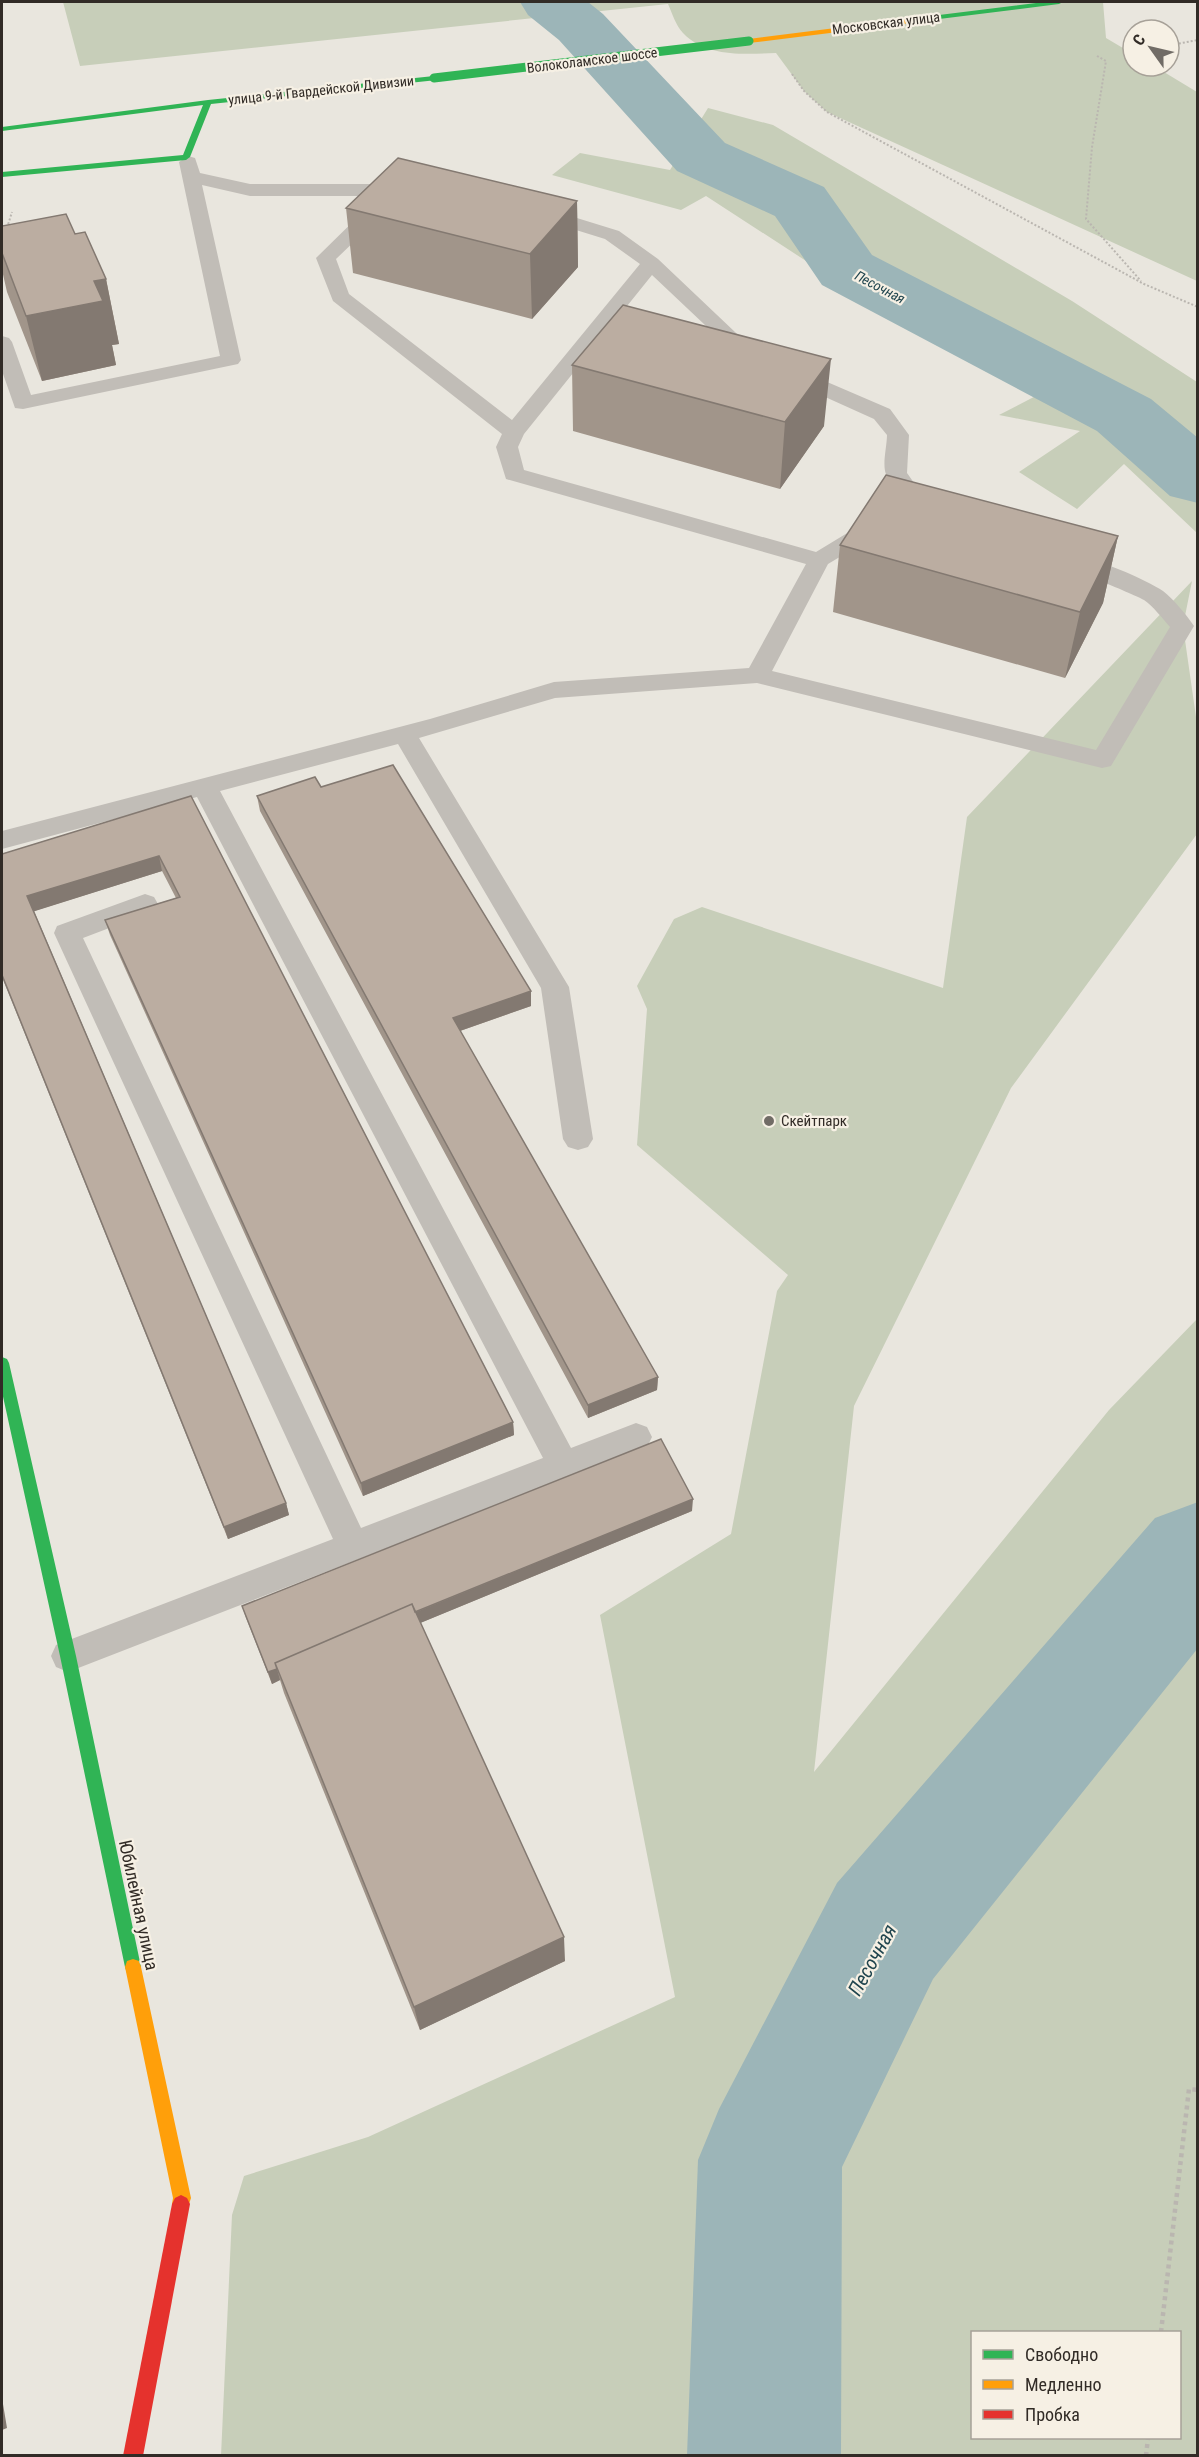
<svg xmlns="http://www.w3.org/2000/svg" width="1199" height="2457" font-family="'Roboto Condensed',sans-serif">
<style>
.green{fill:#c7ceb9;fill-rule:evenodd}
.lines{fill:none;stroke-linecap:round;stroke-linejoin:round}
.river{fill:#9cb5b8;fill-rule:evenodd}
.path-far1{stroke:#bab6b0;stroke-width:2;stroke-dasharray:2 2;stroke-linecap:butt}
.path{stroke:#bab6b0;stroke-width:4.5;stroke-dasharray:4 4;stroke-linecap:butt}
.lane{fill:#c1bdb7;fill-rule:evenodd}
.fast{fill:#30b455;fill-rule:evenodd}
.slow{fill:#ff9f0a;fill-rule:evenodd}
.jam{fill:#e5322d;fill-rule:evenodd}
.fast-bridge{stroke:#30b455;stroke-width:9}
.wall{fill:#a1958a}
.shaded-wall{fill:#837971}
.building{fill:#bbada1;stroke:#837971;stroke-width:1.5}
.poi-dot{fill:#716c66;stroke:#f6f0e4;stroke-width:2}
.labels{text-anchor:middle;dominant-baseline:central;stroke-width:4.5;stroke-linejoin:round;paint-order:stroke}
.far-street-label{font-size:14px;fill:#312b26;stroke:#f6f0e4}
.far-water-label{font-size:14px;font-style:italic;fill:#20454e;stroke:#f6f0e4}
.poi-label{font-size:15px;fill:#312b26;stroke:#f6f0e4;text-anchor:start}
.near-street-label{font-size:18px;fill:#312b26;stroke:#f6f0e4}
.near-water-label{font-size:20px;font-style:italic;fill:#20454e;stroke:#f6f0e4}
</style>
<rect width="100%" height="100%" fill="#e9e6de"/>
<path class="green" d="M63 2H1103L1106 38 1133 54V66H1154L1197 92V281L827 112 804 91 776 53C746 54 707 58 683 33 676 26 672 13 668 4L80 66Z
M708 108 773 125 1072 301 1197 382V533L1124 464 1077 509 1019 472 1080 431 999 415 1076 375 894 279 820 270 706 196 681 210 552 175 580 153 670 170Z
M1192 581 1183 626 1197 724V834L1011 1088 854 1406 814 1772 1109 1410 1197 1319V2455L221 2456 232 2215 244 2176 368 2137 675 1997 600 1615 731 1534 777 1291 788 1275 637 1145 647 1009 637 986 674 919 702 907 943 988 967 817ZM972 2332H1180V2438H972Z"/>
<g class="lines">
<path class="river" d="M520 2H588L603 14 725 143 824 187 872 255 1151 399 1198 438V503L1170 496 1097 431 822 285 775 216 677 171 559 40 528 15Z
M1198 1502V1648L933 1979 842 2167 841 2456H687L698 2160 719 2109 837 1883 1155 1518Z"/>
<path class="path-far1" d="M1171 45 1198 40
M1097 56 1106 61 1092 147 1086 219 1141 281
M792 74 804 91 827 112 1144 284 1198 307
M7 228 12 212"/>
<path class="path" d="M1161 2332 1189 2089 1198 2090
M1146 2456 1148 2438"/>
<path class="lane" d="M188 156 195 158 200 173 250 184H404L414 190 404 196H250L202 185 241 360 238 364 23 409 15 408 2 371V336L9 338 12 342 31 395 220 356 179 162Z
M378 202 388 208 385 212 336 259 349 294 512 420 640 264 605 239 531 216 528 212 531 208 538 206 619 231 658 259 755 351 890 409 909 435 907 473 924 497 936 502 939 507 936 512C913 517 894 494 886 474 882 465 887 446 887 435L874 419 741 359 652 275 524 434 518 447 524 470 816 552 867 521H883L886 526 883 531 828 564 772 671 1096 750 1170 627C1162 618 1153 606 1144 600 1130 592 1063 567 1060 561L1063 556C1082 551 1146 579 1163 591 1174 600 1186 614 1194 626L1111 766 1102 768 757 683 555 698 419 738 569 987 593 1139 588 1147 578 1150 568 1147 563 1139 541 988 398 744 220 791 571 1448 636 1423 647 1427 652 1437 647 1447 68 1672 56 1667 51 1656 56 1645 333 1539 54 933 57 926 145 894 154 897 158 904 154 911 83 938 361 1528 543 1458 197 797 2 849V831L430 719 554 682 749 668 806 564 506 479 496 447 502 434 333 301 316 258 371 204Z"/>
<path class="fast" d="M1044 2H1063L1059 4 931 20 927 18 931 16Z
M434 76 438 78 437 80 211 104 190 157 186 160 2 177V172L183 155 203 105 2 131V127L208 100Z
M2 1357 7 1359 9 1363 76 1656 141 1967 139 1973 133 1975 127 1973 125 1967 60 1656 2 1392Z"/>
<path class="slow" d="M931 16 935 18 934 20 749 43 745 41 749 39Z
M133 1959 139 1961 141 1967 191 2198 187 2210 181 2213 175 2210 172 2204 173 2198 125 1967 127 1961Z"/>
<path class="jam" d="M181 2195 187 2198 190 2204 143 2456H123L172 2204 175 2198Z"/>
<path class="fast-bridge" d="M434 78 749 41"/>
</g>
<path class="wall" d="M577 201 578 267 532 319 353 273 346 208Z
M2 226 75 234 106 279 119 344 112 345 116 365 42 381 7 292 2 270Z
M572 365 824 426 780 489 573 431Z
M1118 536 1103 603 1065 678 833 612 840 545Z
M321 787 531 1006 460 1031 658 1377 657 1390 588 1418 260 811 257 796Z
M191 796 513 1422 514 1435 363 1496 110 935 105 920 176 898 162 871 34 911 286 1503 289 1515 228 1539 2 977V854Z
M692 1511 420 1623 565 1961 420 2030 284 1693 280 1680 272 1684 246 1618 242 1606Z"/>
<path class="shaded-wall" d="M577 201 578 267 532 319 530 254Z
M106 279 119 344 112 345 116 365 42 381 26 316 94 281Z
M831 359 824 426 780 489 785 422Z
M1118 536 1103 603 1065 678 1080 612Z
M159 856 162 871 32 912 27 896Z
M531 991V1006L454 1033 453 1018Z
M658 1377 657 1390 588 1418V1405Z
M513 1422 514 1435 363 1496 361 1483Z
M693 1499 692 1511 282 1680 277 1669Z
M286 1503 289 1515 228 1539 224 1527Z
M277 1669 280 1680 272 1684 268 1672Z
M564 1937 565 1961 420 2030 414 2007Z
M2 2398 7 2428 2 2430Z"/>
<path class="building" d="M398 158 577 201 530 254 346 208Z
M66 214 75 234 85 232 106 279 94 281 103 301 26 316 2 253V226Z
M623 305 831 359 785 422 572 365Z
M886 475 1118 536 1080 612 840 545Z
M393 765 531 991 453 1018 658 1377 588 1405 257 796 315 777 321 787Z
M191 796 513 1422 361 1483 105 920 180 897 159 856 27 896 286 1503 224 1527 2 975V854Z
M661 1439 693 1499 415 1612 412 1604 275 1663 277 1669 268 1672 242 1606Z
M412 1604 564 1937 414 2007 275 1663Z"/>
<circle class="poi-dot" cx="769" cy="1121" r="6"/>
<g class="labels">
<g class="far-street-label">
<text transform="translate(886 23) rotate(-7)">Московская улица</text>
<text transform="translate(592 60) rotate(-7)">Волоколамское шоссе</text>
<text transform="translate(321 90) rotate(-6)">улица 9-й Гвардейской Дивизии</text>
</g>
<g class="far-water-label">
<text transform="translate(880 287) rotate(28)">Песочная</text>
</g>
<g class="poi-label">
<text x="781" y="1121">Скейтпарк</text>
</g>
<g class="near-street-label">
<text transform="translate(139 1905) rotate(78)">Юбилейная улица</text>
</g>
<g class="near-water-label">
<text transform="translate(872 1960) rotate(-61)">Песочная</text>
</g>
</g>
<rect width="1199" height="2457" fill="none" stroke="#312b26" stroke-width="6"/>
<rect x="971" y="2331" width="210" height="108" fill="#f6f0e4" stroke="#a7a198" stroke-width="1.5"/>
<rect x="983" y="2350" width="30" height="9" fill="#30b455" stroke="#a7a198" stroke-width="1.5"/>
<text x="1025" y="2361" font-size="18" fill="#312b26">Свободно</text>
<rect x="983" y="2380" width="30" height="9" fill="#ff9f0a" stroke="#a7a198" stroke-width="1.5"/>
<text x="1025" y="2391" font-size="18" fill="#312b26">Медленно</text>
<rect x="983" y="2410" width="30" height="9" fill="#e5322d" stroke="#a7a198" stroke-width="1.5"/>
<text x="1025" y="2421" font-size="18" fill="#312b26">Пробка</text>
<g transform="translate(1151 48) rotate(304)"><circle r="28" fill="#f6f0e4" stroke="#a7a198" stroke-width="1.5"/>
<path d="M0-4.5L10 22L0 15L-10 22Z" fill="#716c66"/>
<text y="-9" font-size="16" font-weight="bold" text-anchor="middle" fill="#312b26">С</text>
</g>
</svg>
